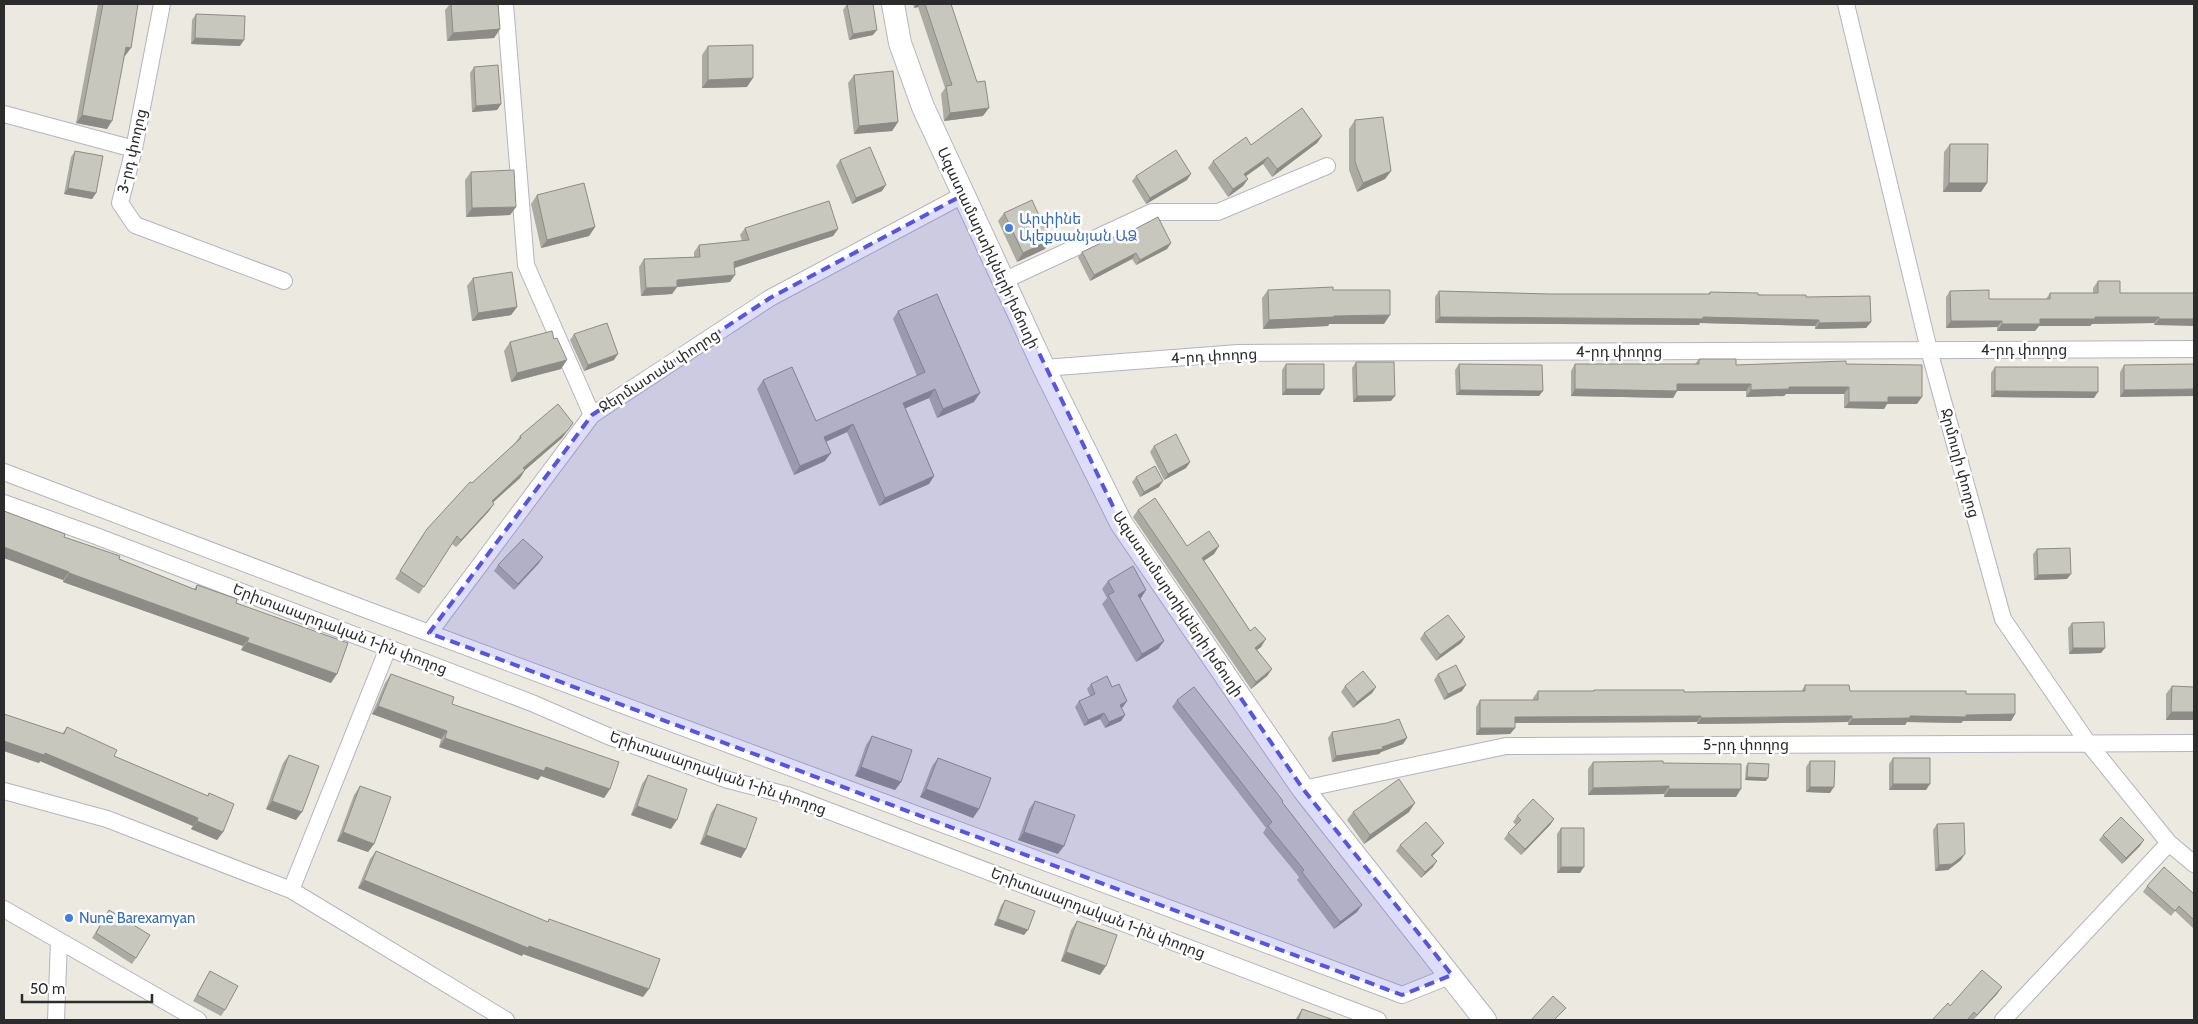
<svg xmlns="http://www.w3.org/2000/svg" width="2198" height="1024" font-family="Cabin,'Noto Sans Armenian',sans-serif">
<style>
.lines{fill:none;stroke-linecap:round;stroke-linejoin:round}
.minor-casing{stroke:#b4b4be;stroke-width:18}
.secondary-casing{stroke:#b4b4be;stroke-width:24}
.minor{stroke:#fff;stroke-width:16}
.secondary{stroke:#fff;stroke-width:22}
.wall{fill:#acaba3}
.shaded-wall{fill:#8c8b85}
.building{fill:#c8c7be;stroke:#8c8b85}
.marked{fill:#5555e5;fill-opacity:0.2;stroke:#5555e5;stroke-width:4;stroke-dasharray:10 6;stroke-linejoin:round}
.shop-dot{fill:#3f7fe0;stroke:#fff;stroke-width:2}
.labels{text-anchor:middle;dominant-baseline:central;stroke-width:5;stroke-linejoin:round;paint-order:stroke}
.street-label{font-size:15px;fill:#2c2c2c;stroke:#fff}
.shop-label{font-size:15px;fill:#366cbe;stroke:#fff;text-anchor:start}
</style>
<rect width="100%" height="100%" fill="#ece9e0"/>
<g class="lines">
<g class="minor-casing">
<path id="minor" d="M162 4 134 149 120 203 135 225 284 281
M505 4 526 265 592 415
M1846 4 1929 350 2003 619 2088 743 2169 843 2194 864
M4 114 134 149
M1003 281 1152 212H1218L1327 166
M1044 368 1238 353 2194 349
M4 472 370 611 1402 995 1452 975
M4 503 96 536 532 703 608 736 728 780 787 795 1378 1020
M429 633 592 415 770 298 963 195
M1303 789 1506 746 2194 743
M4 791 107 819 291 890 506 1020
M291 890 388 648
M4 909 198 1020
M56 1020 59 941
M2003 1020 2169 843"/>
</g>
<g class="secondary-casing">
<path id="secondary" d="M893 4 900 43 923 107 1044 368 1121 523 1303 789 1485 1020"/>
</g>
<use href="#minor" class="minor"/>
<use href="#secondary" class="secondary"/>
</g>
<path class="wall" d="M98 4H138L124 56 107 129 76 123Z
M450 4H498L500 29 494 38 447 41 445 10Z
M847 4 873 35 849 40 843 10Z
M913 4H951L983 116 944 121 941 94 945 88 918 7 914 8Z
M196 14 240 46 191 44 192 20Z
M708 46 747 87 702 88V55Z
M474 67 501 104 497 110 472 112 470 73Z
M854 75 898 122 892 131 854 134 848 83Z
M1355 120 1391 171 1385 179 1357 192 1349 170V129Z
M1322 136 1317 143 1272 177 1263 164 1246 176 1248 179 1243 186 1228 197 1208 168 1213 161 1251 145Z
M1950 144 1987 183 1981 192H1943L1944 152Z
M75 151 96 193 92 199 64 194 71 157Z
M840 160 882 191 852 204 836 166Z
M471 172 516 207 510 215 466 217 465 180Z
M1136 176 1187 180 1146 204 1132 181Z
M537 195 595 227 589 236 541 248 531 204Z
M1004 213 1050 240 1045 249 1017 262 998 221Z
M745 228 838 229 833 236 734 268 730 282 677 287 672 294 641 296 639 267 644 259 694 257V252L699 245 742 241 740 235Z
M1116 239 1171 243 1167 249 1136 265 1132 259 1090 281 1078 257 1082 252Z
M473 278 517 307 511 315 472 321 467 286Z
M2098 281 2120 293H2194L2154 325V323L2092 324 2090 326H2039L2035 331H1997V327L1946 328V297L1950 291 1989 299H2046L2050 293H2093V288Z
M1268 290H1333L1384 324H1329L1328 326 1263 329 1262 298Z
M1439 291 1549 294H1708L1710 292 1806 297 1871 322 1866 328 1815 329V326L1700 323 1699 325 1435 323V297Z
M898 311 974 402 937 418 929 398 905 408 934 476 929 484 879 506 847 432 826 442 825 461 794 475 757 389 763 380 816 421 917 376 893 319Z
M574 334 614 360 584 371 570 340Z
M510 342 561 369 511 382 504 351Z
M1699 359 1736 365 1846 364 1917 404H1887L1884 409 1844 408V394H1786L1784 396 1746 397V391H1677L1673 398 1571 396V371L1575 364H1695Z
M1356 362 1391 401 1353 402 1352 368Z
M1286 364 1320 395H1282V370Z
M1459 364 1539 396 1456 395 1455 370Z
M2194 364 2120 397V372L2124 365Z
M1995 367 2094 398 1991 397V373Z
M568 430 562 438 525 470 520 478 493 502 489 511 456 547 452 544 419 594 395 579 422 536 472 483 515 443 520 436Z
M1154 446 1190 462 1186 468 1164 480 1150 452Z
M1136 477 1159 487 1140 497 1132 482Z
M1138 510 1187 546H1219L1214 554 1204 561 1261 647 1257 650 1272 669 1267 676 1251 689 1133 517Z
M4 511 64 537 194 589 197 585 236 603 331 683 241 650 243 646 63 582V580L4 558Z
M2037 549 2067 579 2034 580 2033 554Z
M539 563 514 590 494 571 498 565Z
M1108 581 1146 590 1140 599 1164 641 1158 649 1136 662 1102 604 1107 598 1102 589Z
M2072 623 2101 653 2069 654 2068 628Z
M1424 633 1465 637 1461 643 1436 661 1420 639Z
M391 674 452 704 610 789 604 798 541 776 538 780 439 747 441 739 372 714 385 683Z
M1438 674 1462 691 1444 700 1434 680Z
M1091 684 1112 687 1123 707 1121 708 1125 715 1121 721 1105 728 1100 719 1084 726 1075 707 1079 701 1090 696 1087 689Z
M1805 685 1850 691 1966 694 2015 714 2011 721H1963L1961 723 1907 722 1905 725H1848V722L1697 724V722L1515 723V728L1510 734 1476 735V707L1480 700H1533V698L1538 691H1593L1594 690 1684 692H1801Z
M1345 686 1376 687 1372 693 1353 708 1341 692Z
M2172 686 2194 687V720H2166V694Z
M1177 700 1283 801 1282 803 1357 912 1334 929 1297 880 1299 877 1263 833 1266 828 1172 707Z
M67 727 114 756 207 796 209 793 223 832 217 840 191 829 193 826 40 761 39 763 4 751 62 734Z
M1332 732 1407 738 1403 744 1381 752 1379 754 1332 762 1328 738Z
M872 736 901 782 895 790 855 776 866 745Z
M289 755 296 820 266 809 283 763Z
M938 758 979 809 973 818 920 797 932 766Z
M1893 758 1926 790H1889V764Z
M1810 761 1830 793 1806 792V767Z
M1593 762 1663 763 1736 797H1664V794L1588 795V769Z
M1748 763 1766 781 1745 780 1746 766Z
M648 775 671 829 631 815 642 784Z
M360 786 374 844 368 852 337 841 354 795Z
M1035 801 1058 854 1018 840 1029 809Z
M717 804 746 849 741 858 700 844 711 813Z
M1353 812H1409L1364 844 1347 820Z
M1517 816 1554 819 1550 825 1521 855 1504 839 1508 833 1516 825 1513 822Z
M1937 824 1961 860 1948 870 1935 871 1933 830Z
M1561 828 1580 873H1557V834Z
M2103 835 2140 846 2122 864 2099 840Z
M1444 843 1440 848 1432 856 1433 867 1421 878 1396 851 1400 845Z
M376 851 548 922 549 919 643 997 523 954 522 956 358 888 370 859Z
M2147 886 2194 894V929L2175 911 2171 916 2143 892Z
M1005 900 1024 935 994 925 1001 906Z
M109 910 136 958 132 964 92 938Z
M1077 921 1100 975 1061 961 1071 930Z
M210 971 225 1010 221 1016 193 1001Z
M2002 987 1997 994 1973 1020H1971L1969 1019 1968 1020H1932L1950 1006Z
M1302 1009 1334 1020H1295Z"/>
<path class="shaded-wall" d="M917 4H920L918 7 914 8Z
M500 29 494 38 447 41 453 33Z
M877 30 873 35 849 40 853 34Z
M195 38 244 40 240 46 191 44Z
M126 47 131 48 125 56 120 55Z
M753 78 747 87 702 88 708 80Z
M501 104 497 110 472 112 476 106Z
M989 108 983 116 944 121 950 113Z
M82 115 112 121 107 129 76 123Z
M898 122 892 131 854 134 859 126Z
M1322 136 1317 143 1272 177 1277 169Z
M1268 157 1263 164 1239 181 1244 174Z
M1391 171 1385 179 1357 192 1363 183Z
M1191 174 1187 180 1146 204 1150 198Z
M1248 179 1243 186 1228 197 1233 189Z
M1949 183H1987L1981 192H1943Z
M886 185 882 191 852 204 856 198Z
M68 188 96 193 92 199 64 194Z
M516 207 510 215 466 217 472 208Z
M595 227 589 236 541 248 547 240Z
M838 229 833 236 728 270 734 262Z
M1050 240 1045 249 1017 262 1023 253Z
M1171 243 1167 249 1136 265 1140 260Z
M1136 253 1132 259 1090 281 1094 275Z
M735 275 730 282 677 287 672 294 641 296 646 288 677 280Z
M517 307 511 315 472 321 478 313Z
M1390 315 1384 324H1329L1328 326 1263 329 1269 320 1334 316Z
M1440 317H1703L1819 320 1815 326 1700 323 1699 325 1435 323Z
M2095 317H2159L2154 323 2092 324 2090 326H2039L2035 331H1997L2002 324 2040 319Z
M2159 319H2194V326L2154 325Z
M1951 321H2002L1997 327 1946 328Z
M1871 322 1866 328 1815 329 1819 323Z
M618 354 614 360 584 371 588 365Z
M567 360 561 369 511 382 517 373Z
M1677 384H1751L1746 391H1673Z
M1789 387H1849L1844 394H1786L1784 396 1746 397 1751 390Z
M935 389 929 398 897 412 903 403Z
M1286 389H1324L1320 395H1282Z
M1575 389 1677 391 1673 398 1571 396Z
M2194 389V396L2120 397 2124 390Z
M1460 390 1543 391 1539 396 1456 395Z
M1995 391 2098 392 2094 398 1991 397Z
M980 393 974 402 937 418 943 409Z
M1357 396H1395L1391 401 1353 402Z
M1888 397H1922L1917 404H1887L1884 409 1844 408 1849 402Z
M573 423 562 438 518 476 523 468Z
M853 424 847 432 818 445 824 437Z
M831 453 825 461 794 475 800 466Z
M1190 462 1186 468 1164 480 1168 474Z
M525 470 520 478 487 508 492 501Z
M934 476 929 484 879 506 885 498Z
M1163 481 1159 487 1140 497 1144 492Z
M494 504 489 511 456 547 461 540Z
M1219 546 1214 554 1197 565 1202 558Z
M4 547 69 572 63 580 4 558Z
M543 557 539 563 514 590 518 584Z
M69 573 249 638 243 646 63 582Z
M2071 574 2067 579 2034 580 2038 575Z
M1146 590 1141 598 1132 603 1138 595Z
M1465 637 1461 643 1436 661 1440 655Z
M1266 639 1261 647 1250 655 1255 648Z
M1164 641 1158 649 1136 662 1142 654Z
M247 642 337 674 331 683 241 650Z
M2073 648H2105L2101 653 2069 654Z
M1272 669 1267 676 1251 689 1256 682Z
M1466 685 1462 691 1444 700 1448 694Z
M1376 687 1372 693 1353 708 1357 702Z
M1127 701 1123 707 1116 711 1120 705Z
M378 706 447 731 441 739 372 714Z
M2171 712H2194V720H2166Z
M1104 713 1100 719 1084 726 1088 720Z
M2015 714 2011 721H1963L1961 723 1907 722 1905 725H1848L1852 719 1910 716Z
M1125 715 1121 721 1105 728 1109 722Z
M1701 716 1697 722 1510 723 1515 717Z
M1852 716 1848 722 1697 724 1701 718Z
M1480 728H1515L1510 734 1476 735Z
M445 738 546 767 610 789 604 798 541 776 538 780 439 747Z
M1407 738 1403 744 1381 752 1379 754 1332 762 1336 756 1382 747Z
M4 741 45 753 198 818 193 826 40 761 39 763 4 751Z
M861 767 901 782 895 790 855 776Z
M1747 777 1768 778 1766 781 1745 780Z
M1893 784H1930L1926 790H1889Z
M1669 786 1664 794 1588 795 1593 788Z
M1810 787H1834L1830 793 1806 792Z
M926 789 979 809 973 818 920 797Z
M1669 789H1741L1736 797H1664Z
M272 801 302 812 296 820 266 809Z
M1415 803 1409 812 1364 844 1370 835Z
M637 806 677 820 671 829 631 815Z
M1554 819 1550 825 1521 855 1525 849Z
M197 821 223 832 217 840 191 829Z
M343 832 374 844 368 852 337 841Z
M1024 832 1064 846 1058 854 1018 840Z
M706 835 746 849 741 858 700 844Z
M2144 840 2140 846 2122 864 2126 858Z
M1444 843 1440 848 1427 861 1431 855Z
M1965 854 1961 860 1948 870 1935 871 1939 865Z
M1437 861 1433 867 1421 878 1425 872Z
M1561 867H1584L1580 873H1557Z
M364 880 649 989 643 997 523 954 522 956 358 888Z
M1362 905 1357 912 1334 929 1340 922Z
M998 919 1028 930 1024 935 994 925Z
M1066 952 1106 966 1100 975 1061 961Z
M2002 987 1997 994 1973 1020 1977 1015Z"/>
<path class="building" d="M103 4H138L131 48 126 47 112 121 82 115Z
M451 4H498L500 29 453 33Z
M847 4H873L877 30 853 34Z
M925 4H951L977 82 985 81 989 108 950 113 946 86 952 85Z
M196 14 245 16 244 40 195 38Z
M753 45V78L708 80V46Z
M498 65 501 104 476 106 474 67Z
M893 71 898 122 859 126 854 75Z
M1302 108 1322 136 1277 169 1268 157 1244 174 1248 179 1233 189 1213 161 1246 137 1251 145Z
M1383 117 1391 171 1363 183 1355 162V120Z
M1950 144H1988L1987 183H1949Z
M870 147 886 185 856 198 840 160Z
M1176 150 1191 174 1150 198 1136 176Z
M75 151 103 156 96 193 68 188Z
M514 170 516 207 472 208 471 172Z
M584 183 595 227 547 240 537 195Z
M1032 200 1050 240 1023 253 1004 213Z
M829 201 838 229 734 262 735 275 677 280V287L646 288 644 259 700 257 699 245 749 240 745 228Z
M1158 217 1171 243 1140 260 1136 253 1094 275 1082 252 1114 237 1116 239Z
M512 272 517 307 478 313 473 278Z
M2098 281H2120V293H2194V319H2159V317H2095V319H2040V324H2002V321H1951L1950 291 1989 290V299H2050V293H2098Z
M1333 287V290H1390V315L1334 316V317L1269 320 1268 290Z
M1439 291 1549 294H1710V292L1758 293V295H1806V297L1870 296 1871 322 1819 323V320L1703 317V319L1440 317Z
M937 294 980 393 943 409 935 389 903 403 934 476 885 498 853 424 824 437 831 453 800 466 763 380 792 367 816 421 925 372 898 311Z
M607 323 618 354 588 365 574 334Z
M552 331 554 339 557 338 567 360 517 373 510 342Z
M1699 359H1736V365L1846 361V364L1922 365V397H1888V402H1849V387H1789V389L1751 390V384H1677V391L1575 389V364H1699Z
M1356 362H1394L1395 396H1357Z
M1286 364H1324V389H1286Z
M1459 364 1542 365 1543 391 1460 390Z
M2194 364V389L2124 390V365Z
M1995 367H2098V392L1995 391Z
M558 404 573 423 567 431 523 468 525 470 492 501 494 504 461 540 457 536 424 587 400 571 427 529 470 482 472 483 521 438 520 436Z
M1176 434 1190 462 1168 474 1154 446Z
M1155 466 1163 481 1144 492 1136 477Z
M1155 498 1187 546 1209 531 1219 546 1202 558 1250 631 1255 627 1266 639 1255 648 1272 669 1256 682 1138 510Z
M4 511 65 534 64 537 120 556 119 559 196 590 197 585 237 599 236 603 348 643 337 674 247 642 249 638 69 573V572L4 547Z
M523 539 543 557 518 584 498 565Z
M2070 548 2071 574 2038 575 2037 549Z
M1133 566 1146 590 1138 595 1164 641 1142 654 1108 595 1114 592 1108 581Z
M1448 615 1465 637 1440 655 1424 633Z
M2104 622 2105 648H2073L2072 623Z
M1456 665 1466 685 1448 694 1438 674Z
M1363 671 1376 687 1357 702 1345 686Z
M391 674 454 697 452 704 619 762 610 789 546 767 544 771 445 738 447 731 378 706Z
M1107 676 1112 687 1119 684 1127 701 1120 705 1125 715 1109 722 1104 713 1088 720 1079 701 1095 694 1091 684Z
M1805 685H1849L1850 691H1966V694H2015V714L1966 715V717L1910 716V718L1852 719V716L1701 718V716L1515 717V728H1480V700H1538V691H1594V690H1684V692L1805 691Z
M2172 686 2194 687V712H2171Z
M1194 687 1283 801 1282 802 1362 905 1340 922 1302 872 1304 870 1268 826 1272 822 1177 700Z
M4 714 64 734 67 727 117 750 114 756 208 796 209 793 234 804 223 832 197 821 198 818 45 753 44 755 4 741Z
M1399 719 1407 738 1382 747 1383 749 1336 756 1332 732 1387 723Z
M872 736 912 750 901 782 861 767Z
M289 755 319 766 302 812 272 801Z
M938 758 991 778 979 809 926 789Z
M1893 758H1930V784H1893Z
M1663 761V763L1741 764V789H1669V786L1593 788V762Z
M1810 761H1835L1834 787H1810Z
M1748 763 1769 764 1768 778 1747 777Z
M648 775 687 789 677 820 637 806Z
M1399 779 1415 803 1370 835 1353 812Z
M360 786 391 797 374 844 343 832Z
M1533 799 1554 819 1525 849 1508 833 1521 820 1517 816Z
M1035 801 1075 815 1064 846 1024 832Z
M717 804 757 818 746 849 706 835Z
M2121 817 2144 840 2126 858 2103 835Z
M1426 822 1444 843 1431 855 1437 861 1425 872 1400 845Z
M1964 823 1965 854 1952 864 1939 865 1937 824Z
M1561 828H1584V867H1561Z
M376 851 548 922 549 919 660 959 649 989 529 946 528 948 364 880Z
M2164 867 2194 894V920L2179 906 2175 911 2147 886Z
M1005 900 1035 911 1028 930 998 919Z
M109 910 150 935 136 958 96 933Z
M1077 921 1117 935 1106 966 1066 952Z
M1982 970 2002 987 1977 1015 1974 1012 1967 1020H1932L1948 1003 1950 1006Z
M210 971 238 986 225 1010 197 995Z
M1553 996 1566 1008 1554 1020H1531Z
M1302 1009 1334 1020H1298Z"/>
<path class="marked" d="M963 195 1121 523 1303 789 1452 975 1402 995 429 633 592 415 770 298Z"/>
<g class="shop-dot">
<circle cx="1009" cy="228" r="5"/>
<circle cx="69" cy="918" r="5"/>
</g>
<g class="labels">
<g class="street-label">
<text transform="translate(132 151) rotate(-77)">3-րդ փողոց</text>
<text transform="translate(988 248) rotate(65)">Ազատամարտիկների խճուղի</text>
<text x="2024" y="350">4-րդ փողոց</text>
<text x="1619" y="352">4-րդ փողոց</text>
<text transform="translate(1214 356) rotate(-3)">4-րդ փողոց</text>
<text transform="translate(659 371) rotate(-33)">Ջերմատան փողոց</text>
<text transform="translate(1960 463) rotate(75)">Ջրմուղի փողոց</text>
<text transform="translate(1178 604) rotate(56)">Ազատամարտիկների խճուղի</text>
<text transform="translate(340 629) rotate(21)">Երիտասարդական 1-ին փողոց</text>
<text x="1746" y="745">5-րդ փողոց</text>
<text transform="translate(718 773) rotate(19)">Երիտասարդական 1-ին փողոց</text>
<text transform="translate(1098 913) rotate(21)">Երիտասարդական 1-ին փողոց</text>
</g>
<g class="shop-label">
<text x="1019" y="219">Արփինե<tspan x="1019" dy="17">Ալեքսանյան ԱՁ</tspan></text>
<text x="79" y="918">Nune Barexamyan</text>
</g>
</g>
<rect width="2198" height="1024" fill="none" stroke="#2c2c2c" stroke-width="10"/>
<path d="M22 994v8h130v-8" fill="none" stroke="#2c2c2c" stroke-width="2.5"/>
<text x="30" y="994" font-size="15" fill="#2c2c2c" stroke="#ffffff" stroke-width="4" paint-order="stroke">50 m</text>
</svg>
